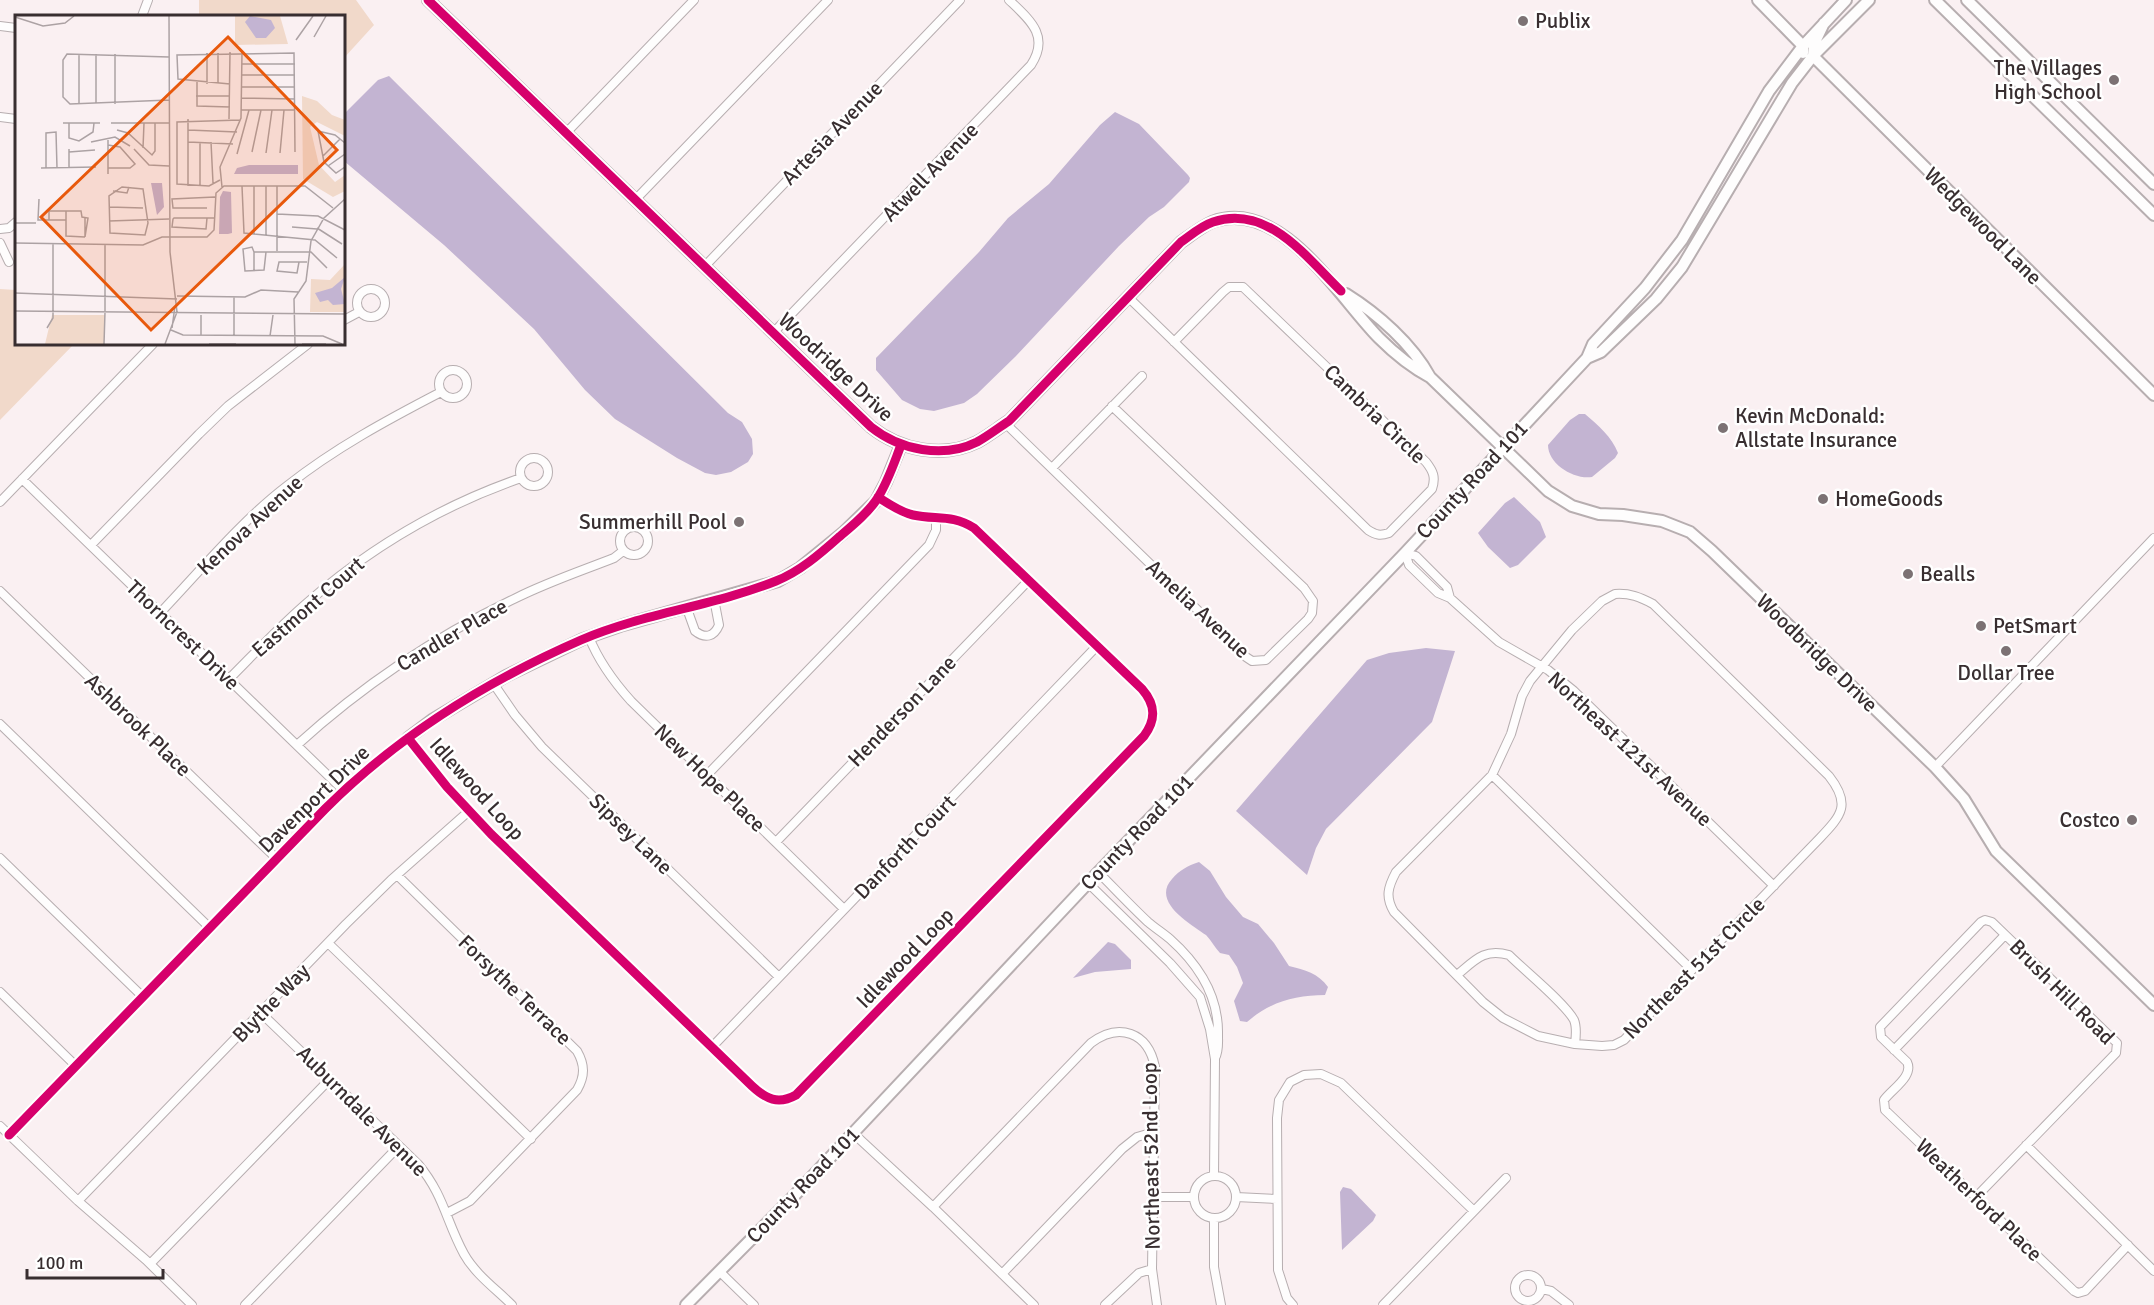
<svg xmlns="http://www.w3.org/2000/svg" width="2154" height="1305" font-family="Signika,sans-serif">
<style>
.green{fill:#f1d9ca}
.water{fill:#c3b4d2}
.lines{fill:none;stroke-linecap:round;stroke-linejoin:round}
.street-casing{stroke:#b7aeb0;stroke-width:10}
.secondary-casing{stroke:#b7aeb0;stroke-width:14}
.street{stroke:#fefdfd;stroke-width:8}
.secondary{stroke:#fefdfd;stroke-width:10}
.cycleway-casing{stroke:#fff;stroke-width:13}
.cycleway{stroke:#d6006c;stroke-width:9}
.poi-dot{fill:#7c7274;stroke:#fff;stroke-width:2}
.labels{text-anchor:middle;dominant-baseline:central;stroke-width:5;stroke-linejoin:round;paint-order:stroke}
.poi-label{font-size:21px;fill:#382e30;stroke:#fff;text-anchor:start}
.street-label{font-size:21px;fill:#382e30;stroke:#fff}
.inset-road{fill:none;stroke:#aca2a4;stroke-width:1.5}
.view{fill:#e8590c;fill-opacity:0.15;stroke:#e8590c;stroke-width:3}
.inset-edge{fill:none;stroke:#382e30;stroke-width:3}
</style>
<rect width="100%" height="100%" fill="#faf0f2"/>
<path class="green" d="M199 0H356L374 25 344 58V16H199Z
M0 289 16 290V344H74L0 420Z"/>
<path class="water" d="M389 76 728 413 742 422 752 439 753 454 748 462 731 472 716 475 705 473 677 458 615 419 585 390 534 329 444 245 344 161V114L378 80Z
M1115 112 1139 124 1188 175 1190 178 1189 182 1164 207 1149 217 1119 246 1016 356 977 394 964 403 934 411 920 409 902 400 876 370V358L979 252 1008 218 1049 184 1100 125Z
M1579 414H1585C1598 425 1612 437 1618 453L1615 458 1592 477C1574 480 1548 464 1548 445L1570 420Z
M1514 497 1540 522 1546 537 1518 565 1510 568 1488 547 1478 533 1505 503Z
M1426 648 1455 651 1432 722 1326 829 1316 848 1307 875 1236 811 1367 660 1389 653Z
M1199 862 1210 871 1226 897 1243 917 1258 924 1274 943 1289 966C1305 970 1318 973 1328 987L1325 995C1295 995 1270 1002 1247 1022L1240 1021 1234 1001 1243 983 1237 967 1229 955 1220 953C1215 948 1211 940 1206 935 1191 924 1151 902 1172 879 1180 870 1187 866 1199 862Z
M1108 942 1115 944 1131 960V969L1095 972 1073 978Z
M1343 1187 1351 1189 1376 1215 1373 1221 1342 1250 1340 1192Z"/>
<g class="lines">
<g class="street-casing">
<path id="street" d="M142 16 148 0
M0 26 16 28
M0 117 16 119
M566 133 694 0
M635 200 828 0
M0 229 9 228 16 222
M0 243 9 262
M704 267 960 0
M357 303a14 14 0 1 1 28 0a14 14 0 1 1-28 0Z
M1128 297 1368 530C1376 535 1380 536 1389 533L1432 489C1436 477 1433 471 1426 462L1243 287H1229L1223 292 1174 342
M344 320 359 312
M773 333 1031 65C1050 36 1030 20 1009 0
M439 384a14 14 0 1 1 28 0a14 14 0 1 1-28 0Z
M1005 423 1246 657 1252 661 1266 660 1308 619 1312 613 1313 601 1304 588 1112 406
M520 472a14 14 0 1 1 28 0a14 14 0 1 1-28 0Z
M1052 468 1142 376
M22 479 344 791
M0 502 153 344
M620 541a14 14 0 1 1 28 0a14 14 0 1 1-28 0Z
M91 545 199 434 228 406 308 344
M1405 553 1409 565 1438 593 1450 598 1499 642 1548 670 1574 691 1774 886
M1405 553 1416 556 1447 587 1450 598
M0 591 277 859
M1615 594C1630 593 1640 597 1653 604L1829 776C1851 804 1842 815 1820 838L1624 1040 1614 1045 1602 1046 1575 1044 1538 1036 1503 1018 1483 1002 1394 912C1385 897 1388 887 1396 872L1492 775 1511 734 1522 696 1530 681 1572 630 1602 601Z
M686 606 695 631C705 639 714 637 719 625L714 599
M160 613C201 570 240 522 287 486 335 448 387 420 441 392
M589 637C599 662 613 681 631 701L844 909
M229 679C255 653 280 626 308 602 370 548 443 505 521 478
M493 683 515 715 542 747 779 977
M0 724 210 928
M297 745C363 685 436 636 516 598 548 582 581 571 614 558L623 551
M1935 767 2154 538
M707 775 929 545 936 530V516
M1492 775 1692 970
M776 842 1029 580
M0 858 143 997
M1099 873C1115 889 1131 906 1148 922 1155 928 1163 933 1170 939 1198 964 1219 996 1218 1035 1218 1043 1219 1051 1215 1058
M397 875 577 1051C585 1065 585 1076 577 1090L470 1201 447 1213
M1088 883 1170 963 1200 997 1210 1029 1215 1059 1214 1176
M328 943 531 1139
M1457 975C1475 960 1484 948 1509 955 1525 971 1565 1003 1574 1020 1577 1027 1576 1036 1575 1044
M0 992 76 1066
M261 1013 418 1164C444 1195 446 1221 464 1254 475 1274 496 1289 512 1305
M712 1047 1097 646
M1894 1050 2005 935
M0 1126 78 1201 146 1260 192 1305
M853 1133 933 1207 1034 1305
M9 1135 344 791 408 738 447 787 491 834 752 1086C766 1099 778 1105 796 1095L1144 736C1156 720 1156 705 1142 689L974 528C952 514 936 520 913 515 900 512 889 504 878 497
M2026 1145 2154 1271
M1194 1197a21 21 0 1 1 42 0a21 21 0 1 1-42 0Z
M1154 1197H1194
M1236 1197 1277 1199
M1976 1197 2116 1053 2117 1043 1992 922 1985 920 1981 922 1880 1027 1881 1037 1907 1062C1914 1076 1892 1089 1884 1100L1885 1110 2074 1291 2078 1293 2085 1291 2128 1245
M78 1201 346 924 391 880 469 811
M933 1207 1091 1043C1119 1022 1148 1032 1155 1067L1152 1269 1157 1305
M1214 1218V1267L1221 1305
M150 1264 330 1079
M720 1272 754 1305
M1002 1274 1122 1149 1137 1137 1154 1132
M1515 1288a13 13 0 1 1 26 0a13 13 0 1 1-26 0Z
M1542 1289 1551 1291 1569 1305
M245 1305 399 1146
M1105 1305 1139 1273 1152 1269
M1293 1305 1287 1298 1278 1270 1277 1118 1279 1100 1290 1082 1304 1075 1321 1074 1341 1083 1474 1211
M1383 1305 1506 1178"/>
</g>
<g class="secondary-casing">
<path id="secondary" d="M428 0 871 427C900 450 943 459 977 442 988 436 998 428 1009 421L1181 242C1191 235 1201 227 1212 222 1281 196 1339 298 1379 338 1395 354 1411 367 1430 377L1548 491 1572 506 1599 514 1623 515 1662 521 1690 532 1712 551 1935 767 1964 799 1996 851 2154 1005
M1758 0 1803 46V53
M1935 0 2154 215
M1967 0 2154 184
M1824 23 1814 44 1813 56 2154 395
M1346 294C1378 314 1412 344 1430 377
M1587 358 1593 344 1645 288 1682 240 1769 91 1803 46 1846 0
M408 738 432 720 506 676 583 639 623 625 754 588 778 581 800 568 843 533 876 501 886 482 901 445
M686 1305 793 1197 1088 883 1405 553 1587 358 1601 352 1656 299 1682 267 1792 83 1813 56 1869 0"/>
</g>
<use href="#street" class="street"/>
<use href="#secondary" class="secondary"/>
<g class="cycleway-casing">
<path id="cycleway" d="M428 0 871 427C900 450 943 459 977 442 988 436 998 428 1009 421L1181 242C1191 235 1201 226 1213 222 1267 203 1307 258 1341 291
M408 738 447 787 491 834 752 1086C766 1099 778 1105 796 1095L1144 736C1156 720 1156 705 1142 689L974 528C952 514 936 520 913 515 900 512 889 504 878 497
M9 1135 325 809C398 736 487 681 581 640 644 613 714 606 776 581 799 572 820 554 839 537 852 526 868 513 877 499 888 482 894 463 901 445"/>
</g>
<use href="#cycleway" class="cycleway"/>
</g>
<g class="poi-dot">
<circle cx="1523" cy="21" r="6"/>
<circle cx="2114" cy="80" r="6"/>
<circle cx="1723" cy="428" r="6"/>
<circle cx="1823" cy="499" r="6"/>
<circle cx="739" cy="522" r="6"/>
<circle cx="1908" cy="574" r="6"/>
<circle cx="1981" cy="626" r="6"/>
<circle cx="2006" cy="651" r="6"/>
<circle cx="2132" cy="820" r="6"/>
</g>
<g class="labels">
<g class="poi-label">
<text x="1535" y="21">Publix</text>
<text x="2102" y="68" text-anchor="end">The Villages<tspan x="2102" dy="24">High School</tspan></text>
<text x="1735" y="416">Kevin McDonald:<tspan x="1735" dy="24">Allstate Insurance</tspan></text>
<text x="1835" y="499">HomeGoods</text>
<text x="727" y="522" text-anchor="end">Summerhill Pool</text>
<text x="1920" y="574">Bealls</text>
<text x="1993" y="626">PetSmart</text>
<text x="2006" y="673" text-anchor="middle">Dollar Tree</text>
<text x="2120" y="820" text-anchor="end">Costco</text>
</g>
<g class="street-label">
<text transform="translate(832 133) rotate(-46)">Artesia Avenue</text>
<text transform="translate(930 172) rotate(-46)">Atwell Avenue</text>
<text transform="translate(1983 226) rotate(45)">Wedgewood Lane</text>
<text transform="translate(836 367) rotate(43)">Woodridge Drive</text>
<text transform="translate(1375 414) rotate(44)">Cambria Circle</text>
<text transform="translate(1472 480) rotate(-47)">County Road 101</text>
<text transform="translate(250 525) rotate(-43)">Kenova Avenue</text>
<text transform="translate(308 607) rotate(-41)">Eastmont Court</text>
<text transform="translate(1198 609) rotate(43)">Amelia Avenue</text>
<text transform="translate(183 635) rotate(44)">Thorncrest Drive</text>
<text transform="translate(452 635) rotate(-30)">Candler Place</text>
<text transform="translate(1817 653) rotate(44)">Woodbridge Drive</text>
<text transform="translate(902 711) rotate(-46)">Henderson Lane</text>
<text transform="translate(138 725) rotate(44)">Ashbrook Place</text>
<text transform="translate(1630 749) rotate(43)">Northeast 121st Avenue</text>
<text transform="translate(710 778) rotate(44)">New Hope Place</text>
<text transform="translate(477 789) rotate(48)">Idlewood Loop</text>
<text transform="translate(314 799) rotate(-44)">Davenport Drive</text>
<text transform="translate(1137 832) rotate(-46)">County Road 101</text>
<text transform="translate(631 834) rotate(44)">Sipsey Lane</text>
<text transform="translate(905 847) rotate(-46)">Danforth Court</text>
<text transform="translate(905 958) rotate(-46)">Idlewood Loop</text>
<text transform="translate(1694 968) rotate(-45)">Northeast 51st Circle</text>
<text transform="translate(515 990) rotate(44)">Forsythe Terrace</text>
<text transform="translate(2062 992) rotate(45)">Brush Hill Road</text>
<text transform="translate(271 1003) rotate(-46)">Blythe Way</text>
<text transform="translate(362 1111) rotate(45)">Auburndale Avenue</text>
<text transform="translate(1151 1156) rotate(-91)">Northeast 52nd Loop</text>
<text transform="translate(803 1185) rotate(-46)">County Road 101</text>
<text transform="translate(1979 1200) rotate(44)">Weatherford Place</text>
</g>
</g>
<g transform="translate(15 15)">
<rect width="330" height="330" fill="#faf0f2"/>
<path d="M220 1H265L273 29 220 30ZM287 81 302 86 317 100 330 105V121L302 107 295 112 304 150 320 167 330 160V176L318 182 288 164ZM330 249V297H295L296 264 315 265ZM37 300H90L89 329H30Z" fill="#f1d9ca"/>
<path d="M235 1 256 5 260 13 251 23H241L230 7ZM234 150H283V159H219L222 153ZM136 168H147L149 192 142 200ZM208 176 216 177 217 218 213 219H204L205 182ZM330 262 326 274 330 289 318 290 313 285 305 287 300 278 317 273Z" fill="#c3b4d2"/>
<path class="inset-road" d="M0 2 28 11 50 8 59 1M299 22 311 1M281 25 298 1M64 39V88M81 39V88M100 39V89M154 42 52 39 48 45V82L55 89 154 85M227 49H280M226 60H280M182 67V91L215 92M192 69V38M203 69V38M215 69 163 64 162 40 279 38 280 137M226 72H280M181 81H215M226 83 280 84M226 95H280M173 104V171M214 104 215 37M48 108H85M54 108V123L64 126 78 117 79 108M96 108H154M102 115 113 118 137 140 140 136V108M173 115 222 117M76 127 100 122 115 131M173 127 218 129M196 127 198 168M330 128 320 120 303 116 309 147 321 158 330 152M128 133 129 108M54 134V153M119 134 134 150 154 151M54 137 80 135M237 137 246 95M251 138 257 95M265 138 269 95M222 139 234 95M308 141 325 124M313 151 330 139M26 153 81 152M31 153V118L41 117 42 153M93 153H115L120 149 105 132 93 130M93 159V125M205 165 194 171 162 169V107L225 105M185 171V127M227 171 229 218 300 225 322 243M239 171V219M262 171V236M107 172 128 174 133 208 130 220 95 218 94 181ZM207 172 205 152 226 103 227 37M98 176 112 178 114 172M24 184 23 205H51M94 192 128 193M192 193H158L157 184 200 182M51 196V221L70 222M262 199 303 201 330 215M192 203 191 214 157 212 158 204 159 203H200M34 205V196H66L67 202 73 203 70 222M94 206 154 204M0 208H21M277 212 302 214M302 213 327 229M251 220V171M70 222V202M0 228 128 230 147 222H192L199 215 201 178 209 171H290L318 193M239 237H296L312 253M239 237 237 232 228 234 230 256 249 255 251 237M284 247 282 258 262 256 264 247H292M239 256V237M0 278 162 284M162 281 230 282 246 275 283 277M0 296 330 299M90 296V230M32 313 38 303V228M157 313 160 291M156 315 168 320 308 321 327 329M186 320V300M219 320V282M255 321 258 300M89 329 90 297M150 329 162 297 155 237 154 1M194 329H221M280 329 279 284 291 266 296 226 309 203 330 184M287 329H311"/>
<path class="view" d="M213 22 322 135 136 315 26 202Z"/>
<rect width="330" height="330" class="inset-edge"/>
</g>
<path d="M27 1269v9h136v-9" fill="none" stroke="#382e30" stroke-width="3"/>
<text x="36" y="1269" font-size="18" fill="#382e30" stroke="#ffffff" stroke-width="4.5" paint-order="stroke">100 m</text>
</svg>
